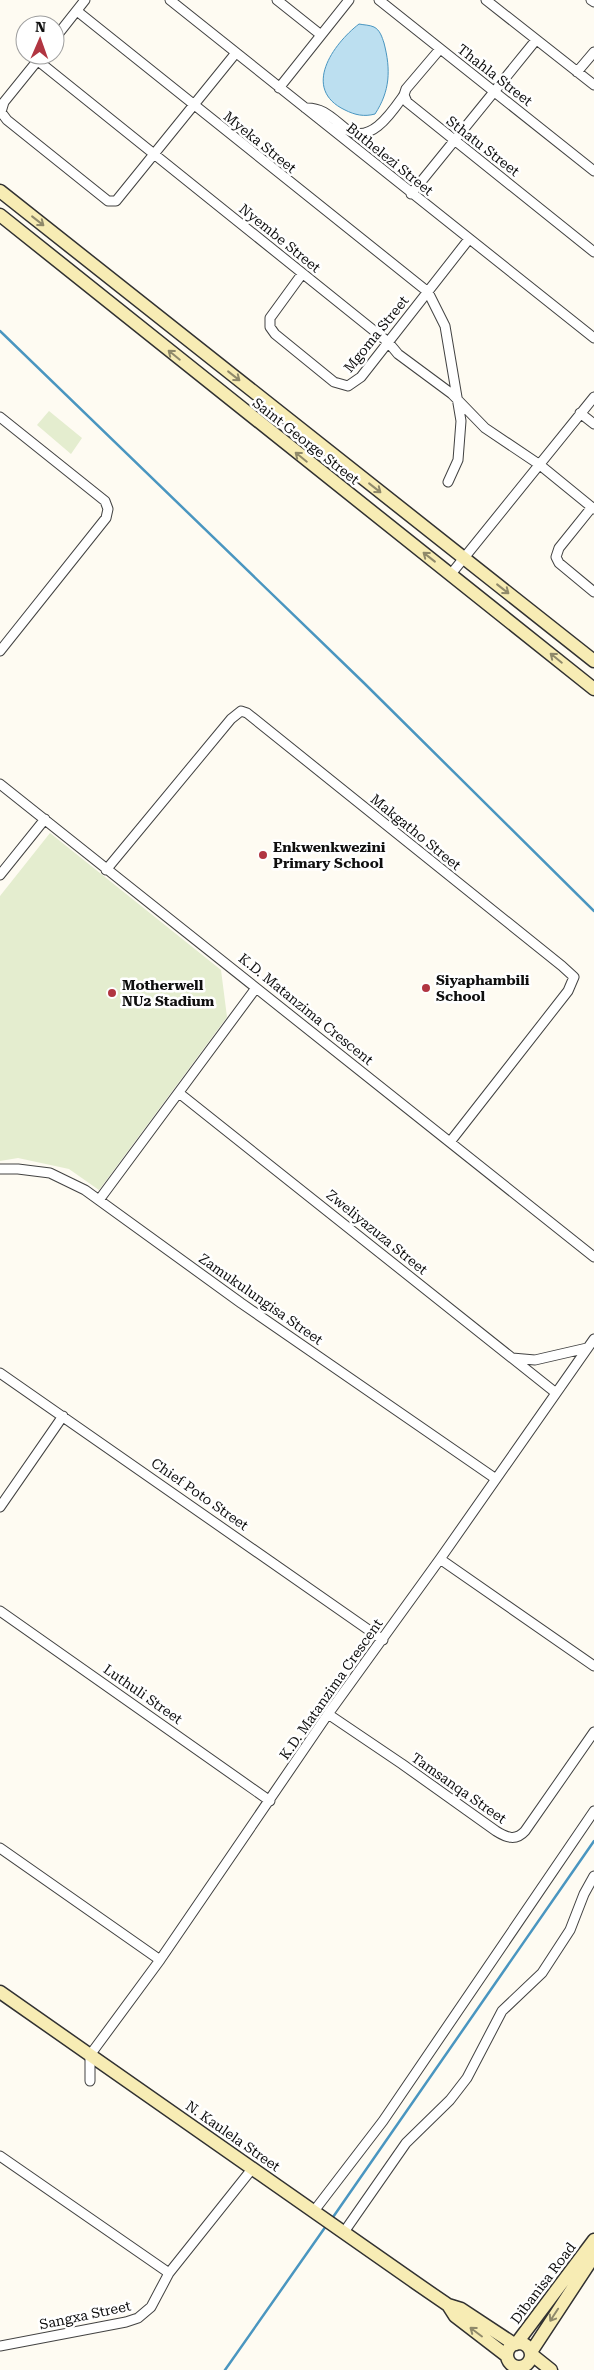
<svg xmlns="http://www.w3.org/2000/svg" width="594" height="2370" font-family="'Roboto Serif',serif">
<style>
.pitch{fill:#e4edcf}
.water{fill:#bcdff0;stroke:#4a96c0}
.lines{fill:none;stroke-linecap:round;stroke-linejoin:round}
.stream{stroke:#4a96c0;stroke-width:2.5}
.street-casing{stroke:#424242;stroke-width:11}
.secondary-casing{stroke:#313131;stroke-width:15}
.street{stroke:#fff;stroke-width:9}
.secondary{stroke:#f7ecb4;stroke-width:12}
.oneway{stroke:#8f896a}
.poi-dot{fill:#b13541;stroke:#fff;stroke-width:2}
.labels{text-anchor:middle;dominant-baseline:central;stroke-width:5;stroke-linejoin:round;paint-order:stroke}
.street-label{font-size:14px;fill:#0f0f0f;stroke:#fff}
.poi-label{font-size:14px;font-weight:bold;fill:#0f0f0f;stroke:#fff;text-anchor:start}
</style>
<rect width="100%" height="100%" fill="#fefbf2"/>
<path class="pitch" d="M49 411 82 438 71 454 37 425Z
M50 833 221 970 227 1017 99 1190 69 1169 18 1158 0 1161V896Z"/>
<path class="water" d="M359 24C364 25 370 25 374 27 380 30 382 37 384 43 391 70 390 91 375 114 364 117 355 115 345 110 301 89 333 44 359 24Z"/>
<g class="lines">
<path class="stream" d="M0 331 364 683 594 911
M331 2220 594 1841
M225 2370 326 2226"/>
<g class="street-casing">
<path id="street" d="M170 0 594 338
M277 0 321 35
M379 0 594 171
M486 0 594 85
M591 0 594 2
M77 11 428 292 445 326 461 421 458 460 448 482
M55 38 85 0
M440 49 406 89 404 95 407 102 594 252
M42 55 4 102 1 112 7 120 108 201H116L235 54
M37 60 388 342 398 354 452 394 485 428 540 465 594 509
M577 72 594 52
M279 88 349 0
M305 108C323 107 332 118 346 129 370 146 392 112 404 95
M411 194 536 40
M302 274 270 318V327L275 334 334 382 348 386 361 377 469 239
M580 413 594 424
M0 417 105 501 108 509 106 518 0 651
M592 507 559 548 556 557 559 563 594 592
M451 574 594 397
M0 784 594 1257
M106 870 231 719 241 711 247 713 562 966 574 977 568 991 450 1142
M0 875 45 819
M179 1093 556 1393
M0 1169H18L50 1173 85 1190 241 1303 496 1479
M99 1200 256 988
M512 1358 535 1360 587 1348
M0 1373 383 1640
M0 1507 63 1416
M440 1559 594 1666
M0 1611 270 1801
M328 1714 402 1764 496 1831C507 1838 516 1841 525 1831L594 1732
M0 1848 160 1960
M90 2081V2055L160 1960 328 1714 440 1559 594 1339
M0 2156 169 2273
M314 2211 383 2121 594 1811
M344 2232 406 2143 450 2100 467 2078 502 2011 542 1973 570 1930 584 1894 594 1876
M0 2346 126 2322 138 2318 151 2307 169 2273 252 2169"/>
</g>
<g class="secondary-casing">
<path id="secondary" d="M0 191 594 661
M0 215 594 689
M0 1992 416 2283 448 2305 455 2316 507 2356
M448 2305 461 2309 514 2344
M507 2355a12 12 0 1 1 24 0a12 12 0 1 1-24 0Z
M516 2344 594 2240
M531 2352 594 2256
M531 2354 551 2370"/>
</g>
<use href="#street" class="street"/>
<use href="#secondary" class="secondary"/>
</g>
<defs><path id="oneway-shaft" d="M-6 0H5M1.5-3L5.5 0L1.5 3" fill="none" stroke-width="1.6" stroke-linecap="round" stroke-linejoin="round" transform="scale(1.25)"/></defs>
<g class="oneway">
<use href="#oneway-shaft" transform="translate(38 221) rotate(38)"/>
<use href="#oneway-shaft" transform="translate(174 355) rotate(-141)"/>
<use href="#oneway-shaft" transform="translate(234 376) rotate(38)"/>
<use href="#oneway-shaft" transform="translate(301 457) rotate(-141)"/>
<use href="#oneway-shaft" transform="translate(375 488) rotate(38)"/>
<use href="#oneway-shaft" transform="translate(429 557) rotate(-142)"/>
<use href="#oneway-shaft" transform="translate(503 589) rotate(38)"/>
<use href="#oneway-shaft" transform="translate(556 658) rotate(-141)"/>
<use href="#oneway-shaft" transform="translate(554 2315) rotate(123)"/>
<use href="#oneway-shaft" transform="translate(476 2332) rotate(-143)"/>
</g>
<g class="poi-dot">
<circle cx="263" cy="855" r="5"/>
<circle cx="426" cy="988" r="5"/>
<circle cx="112" cy="993" r="5"/>
</g>
<g class="labels">
<g class="street-label">
<text transform="translate(495 75) rotate(38)">Thahla Street</text>
<text transform="translate(260 142) rotate(39)">Myeka Street</text>
<text transform="translate(483 146) rotate(38)">Sthatu Street</text>
<text transform="translate(390 159) rotate(39)">Buthelezi Street</text>
<text transform="translate(280 238) rotate(39)">Nyembe Street</text>
<text transform="translate(376 334) rotate(-51)">Mgoma Street</text>
<text transform="translate(306 441) rotate(38)">Saint George Street</text>
<text transform="translate(416 832) rotate(39)">Makgatho Street</text>
<text transform="translate(306 1009) rotate(39)">K.D. Matanzima Crescent</text>
<text transform="translate(377 1232) rotate(39)">Zweliyazuza Street</text>
<text transform="translate(261 1299) rotate(35)">Zamukulungisa Street</text>
<text transform="translate(200 1494) rotate(35)">Chief Poto Street</text>
<text transform="translate(331 1689) rotate(-55)">K.D. Matanzima Crescent</text>
<text transform="translate(143 1694) rotate(35)">Luthuli Street</text>
<text transform="translate(459 1788) rotate(35)">Tamsanqa Street</text>
<text transform="translate(233 2136) rotate(35)">N. Kaulela Street</text>
<text transform="translate(543 2283) rotate(-53)">Dibanisa Road</text>
<text transform="translate(85 2315) rotate(-12)">Sangxa Street</text>
</g>
<g class="poi-label">
<text x="273" y="847">Enkwenkwezini<tspan x="273" dy="16">Primary School</tspan></text>
<text x="436" y="980">Siyaphambili<tspan x="436" dy="16">School</tspan></text>
<text x="122" y="985">Motherwell<tspan x="122" dy="16">NU2 Stadium</tspan></text>
</g>
</g>
<g transform="translate(40 40) rotate(2)"><circle r="24" fill="#ffffff" stroke="#9f9f9f"/>
<path d="M0-4L9 19L0 12L-9 19Z" fill="#b13541"/>
<text y="-8" font-size="14" font-weight="bold" text-anchor="middle" fill="#0f0f0f">N</text>
</g>
</svg>
